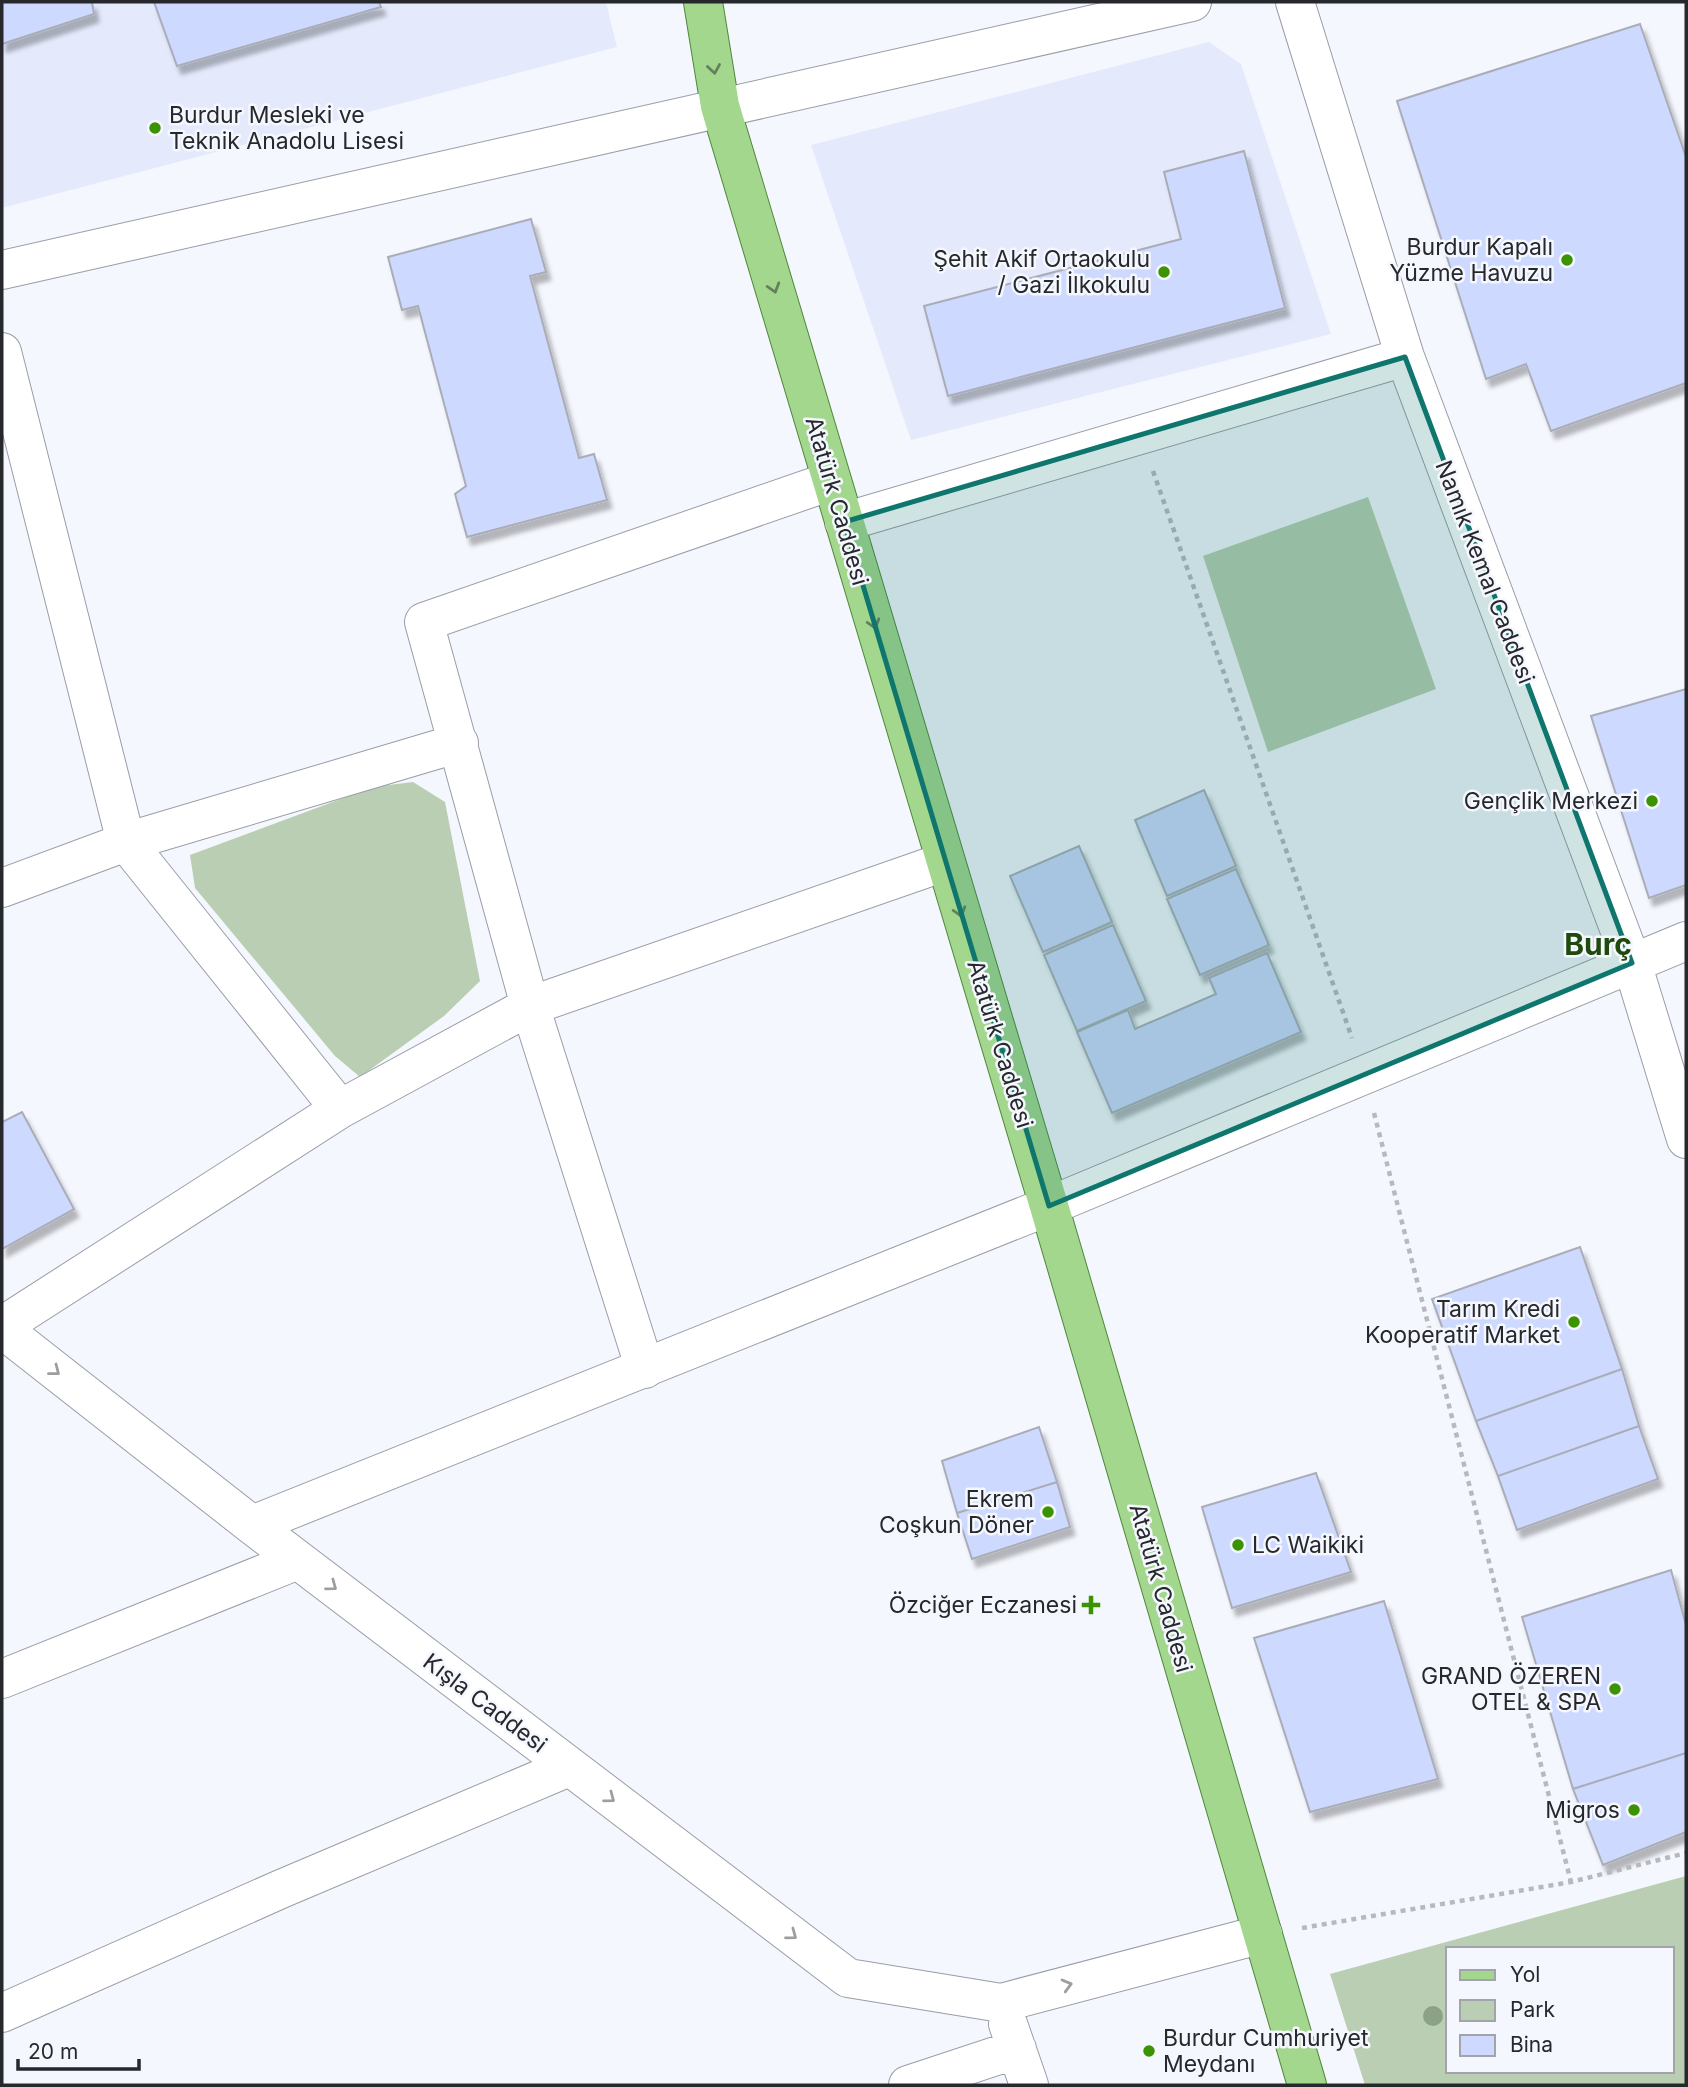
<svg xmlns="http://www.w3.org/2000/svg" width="1688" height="2087" font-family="Inter,sans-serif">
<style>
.built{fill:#e4eafc}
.green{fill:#b9ceb2;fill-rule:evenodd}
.building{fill:#cdd9fe;stroke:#aaadb7;stroke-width:2;filter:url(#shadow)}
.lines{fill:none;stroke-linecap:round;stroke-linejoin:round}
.minor-casing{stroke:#999da6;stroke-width:40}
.major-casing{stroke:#4f883a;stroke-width:40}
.path{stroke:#b7b9bf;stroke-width:4.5;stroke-dasharray:5 5;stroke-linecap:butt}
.minor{stroke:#fff;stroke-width:38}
.major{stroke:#a3d78d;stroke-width:38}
.tree{fill:#8ca287}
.oneway{stroke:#65805c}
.oneway2{stroke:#9e9ea0}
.marked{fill:#0f766e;fill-opacity:0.2;stroke:#0f766e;stroke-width:5;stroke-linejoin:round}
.poi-dot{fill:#3c9301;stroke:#f5f7fe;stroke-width:2.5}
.labels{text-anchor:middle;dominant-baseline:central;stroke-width:5;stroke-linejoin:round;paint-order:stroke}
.poi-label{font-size:23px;fill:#27282c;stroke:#f5f7fe;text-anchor:end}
.street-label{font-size:23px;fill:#27282c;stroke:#f5f7fe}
.district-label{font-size:30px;font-weight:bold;fill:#204a0d;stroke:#f5f7fe}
</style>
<defs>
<filter id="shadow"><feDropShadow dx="4.5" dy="8" stdDeviation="2" flood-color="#0004"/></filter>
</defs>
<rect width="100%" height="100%" fill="#f5f7fe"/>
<path class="built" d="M2 2H606L617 47 2 208Z
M1209 42 1241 64 1331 334 911 440 811 145Z"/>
<path class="green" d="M1368 497 1436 689 1268 752 1203 556Z
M413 782 445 802 480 981 444 1016 360 1077 335 1056 195 888 190 855 373 787Z
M1686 1876V2085H1365L1330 1974ZM1448 1949H1672V2071H1448Z"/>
<path class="building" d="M2 2H92L94 14 2 44Z
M154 2H379L381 7 177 66Z
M1640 24 1686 157V383L1551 431 1526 364 1486 379 1397 101Z
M1244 151 1285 308 948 396 924 306 1181 239 1164 172Z
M531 219 546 272 530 276 579 458 594 454 607 500 467 537 455 494 466 486 418 306 402 310 388 257Z
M1686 689V885L1649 898 1591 716Z
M1204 790 1236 866 1167 896 1135 820Z
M1079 846 1112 922 1043 952 1010 876Z
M1236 869 1269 945 1200 975 1167 899Z
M1113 925 1146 1001 1077 1031 1044 955Z
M1267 953 1301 1032 1112 1113 1077 1032 1128 1010 1135 1029 1216 994 1209 978Z
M22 1112 74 1209 2 1249V1122Z
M1580 1247 1622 1369 1476 1421 1432 1299Z
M1622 1369 1639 1426 1498 1476 1476 1421Z
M1639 1426 1658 1479 1517 1530 1498 1476Z
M1039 1427 1057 1482 957 1513 942 1461Z
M1316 1473 1351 1572 1232 1608 1202 1507Z
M1057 1482 1070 1527 972 1559 957 1513Z
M1671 1570 1686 1625V1753L1573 1789 1522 1617Z
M1384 1601 1438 1779 1310 1812 1254 1638Z
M1686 1753V1832L1603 1865 1573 1789Z"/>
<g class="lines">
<g class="minor-casing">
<path id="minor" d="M1295 2 1405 357 1632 963 1686 1139
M2 270 1192 2
M2 352 126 842 340 1109
M844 522 1405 357
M2 888 126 842 459 743
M2 1326 340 1109 530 1006 944 862
M2 1329 252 1525 848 1978 1001 2003 1263 1934
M645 1369 530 1006 424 622 831 481
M252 1525 1049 1206 1686 941
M2 1679 298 1560
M2 2013 281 1889 569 1767
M1008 2024 1029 2085
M908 2085 1017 2049"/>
</g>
<g class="major-casing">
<path id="major" d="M703 2 720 106 1049 1206 1307 2085"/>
</g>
<path class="path" d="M1153 471 1352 1038
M1374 1113 1571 1882
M1302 1928 1571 1882 1686 1853"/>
<use href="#minor" class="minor"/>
<use href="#major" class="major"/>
</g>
<circle class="tree" cx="1433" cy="2016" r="10"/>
<defs><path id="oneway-chevron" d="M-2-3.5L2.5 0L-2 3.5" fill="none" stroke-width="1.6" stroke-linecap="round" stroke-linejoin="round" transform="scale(1.75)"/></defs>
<g class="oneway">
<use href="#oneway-chevron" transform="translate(714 69) rotate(81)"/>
<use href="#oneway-chevron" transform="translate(774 288) rotate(73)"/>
<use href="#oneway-chevron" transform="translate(874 624) rotate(73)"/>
<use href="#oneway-chevron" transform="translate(960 912) rotate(73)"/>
</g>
<g class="oneway2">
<use href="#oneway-chevron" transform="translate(55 1371) rotate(38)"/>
<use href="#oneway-chevron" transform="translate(332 1586) rotate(37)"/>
<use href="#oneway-chevron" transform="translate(610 1798) rotate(37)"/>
<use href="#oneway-chevron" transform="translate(792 1935) rotate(37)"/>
<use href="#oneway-chevron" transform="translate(1067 1985) rotate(-15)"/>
</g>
<path class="marked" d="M1405 357 1632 963 1049 1206 844 522Z"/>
<g class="poi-dot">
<circle cx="155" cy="128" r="7"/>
<circle cx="1567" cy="260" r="7"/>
<circle cx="1164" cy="272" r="7"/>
<circle cx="1652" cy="801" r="7"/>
<circle cx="1574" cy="1322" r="7"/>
<circle cx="1048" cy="1512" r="7"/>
<circle cx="1238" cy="1545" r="7"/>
<path d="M1087.5 1594.5h7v7h7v7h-7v7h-7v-7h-7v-7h7z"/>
<circle cx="1615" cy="1689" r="7"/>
<circle cx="1634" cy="1810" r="7"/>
<circle cx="1149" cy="2051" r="7"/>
</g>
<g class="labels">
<g class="poi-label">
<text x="169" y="115" text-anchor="start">Burdur Mesleki ve<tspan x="169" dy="26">Teknik Anadolu Lisesi</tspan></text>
<text x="1553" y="247">Burdur Kapalı<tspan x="1553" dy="26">Yüzme Havuzu</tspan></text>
<text x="1150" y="259">Şehit Akif Ortaokulu<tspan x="1150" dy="26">/ Gazi İlkokulu</tspan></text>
<text x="1638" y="801">Gençlik Merkezi</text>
<text x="1560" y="1309">Tarım Kredi<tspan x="1560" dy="26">Kooperatif Market</tspan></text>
<text x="1034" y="1499">Ekrem<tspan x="1034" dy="26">Coşkun Döner</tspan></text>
<text x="1252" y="1545" text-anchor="start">LC Waikiki</text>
<text x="1077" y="1605">Özciğer Eczanesi</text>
<text x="1601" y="1676">GRAND ÖZEREN<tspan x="1601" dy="26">OTEL &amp; SPA</tspan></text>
<text x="1620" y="1810">Migros</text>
<text x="1163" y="2038" text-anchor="start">Burdur Cumhuriyet<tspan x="1163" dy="26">Meydanı</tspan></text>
</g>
<g class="street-label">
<text transform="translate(837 501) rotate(74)">Atatürk Caddesi</text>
<text transform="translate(1485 572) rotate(69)">Namık Kemal Caddesi</text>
<text transform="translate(1000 1044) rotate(73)">Atatürk Caddesi</text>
<text transform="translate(1161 1588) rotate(74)">Atatürk Caddesi</text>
<text transform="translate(485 1703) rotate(37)">Kışla Caddesi</text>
</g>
<g class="district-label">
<text x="1598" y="944">Burç</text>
</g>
</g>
<rect width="1688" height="2087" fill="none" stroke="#27282c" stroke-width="7"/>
<rect x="1446" y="1947" width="228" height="126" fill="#f5f7fe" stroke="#a3a4aa" stroke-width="2"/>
<rect x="1460" y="1970" width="35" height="10" fill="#a3d78d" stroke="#a3a4aa" stroke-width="2"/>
<text x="1510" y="1982" font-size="21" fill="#27282c">Yol</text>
<rect x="1460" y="2000" width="35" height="21" fill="#b9ceb2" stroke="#a3a4aa" stroke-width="2"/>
<text x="1510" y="2017" font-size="21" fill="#27282c">Park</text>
<rect x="1460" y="2035" width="35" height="21" fill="#cdd9fe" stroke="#a3a4aa" stroke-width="2"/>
<text x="1510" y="2052" font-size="21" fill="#27282c">Bina</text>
<path d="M18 2059v10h121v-10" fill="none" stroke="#27282c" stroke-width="3.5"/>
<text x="28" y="2059" font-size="21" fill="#27282c" stroke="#f5f7fe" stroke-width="5" paint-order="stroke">20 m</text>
</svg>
